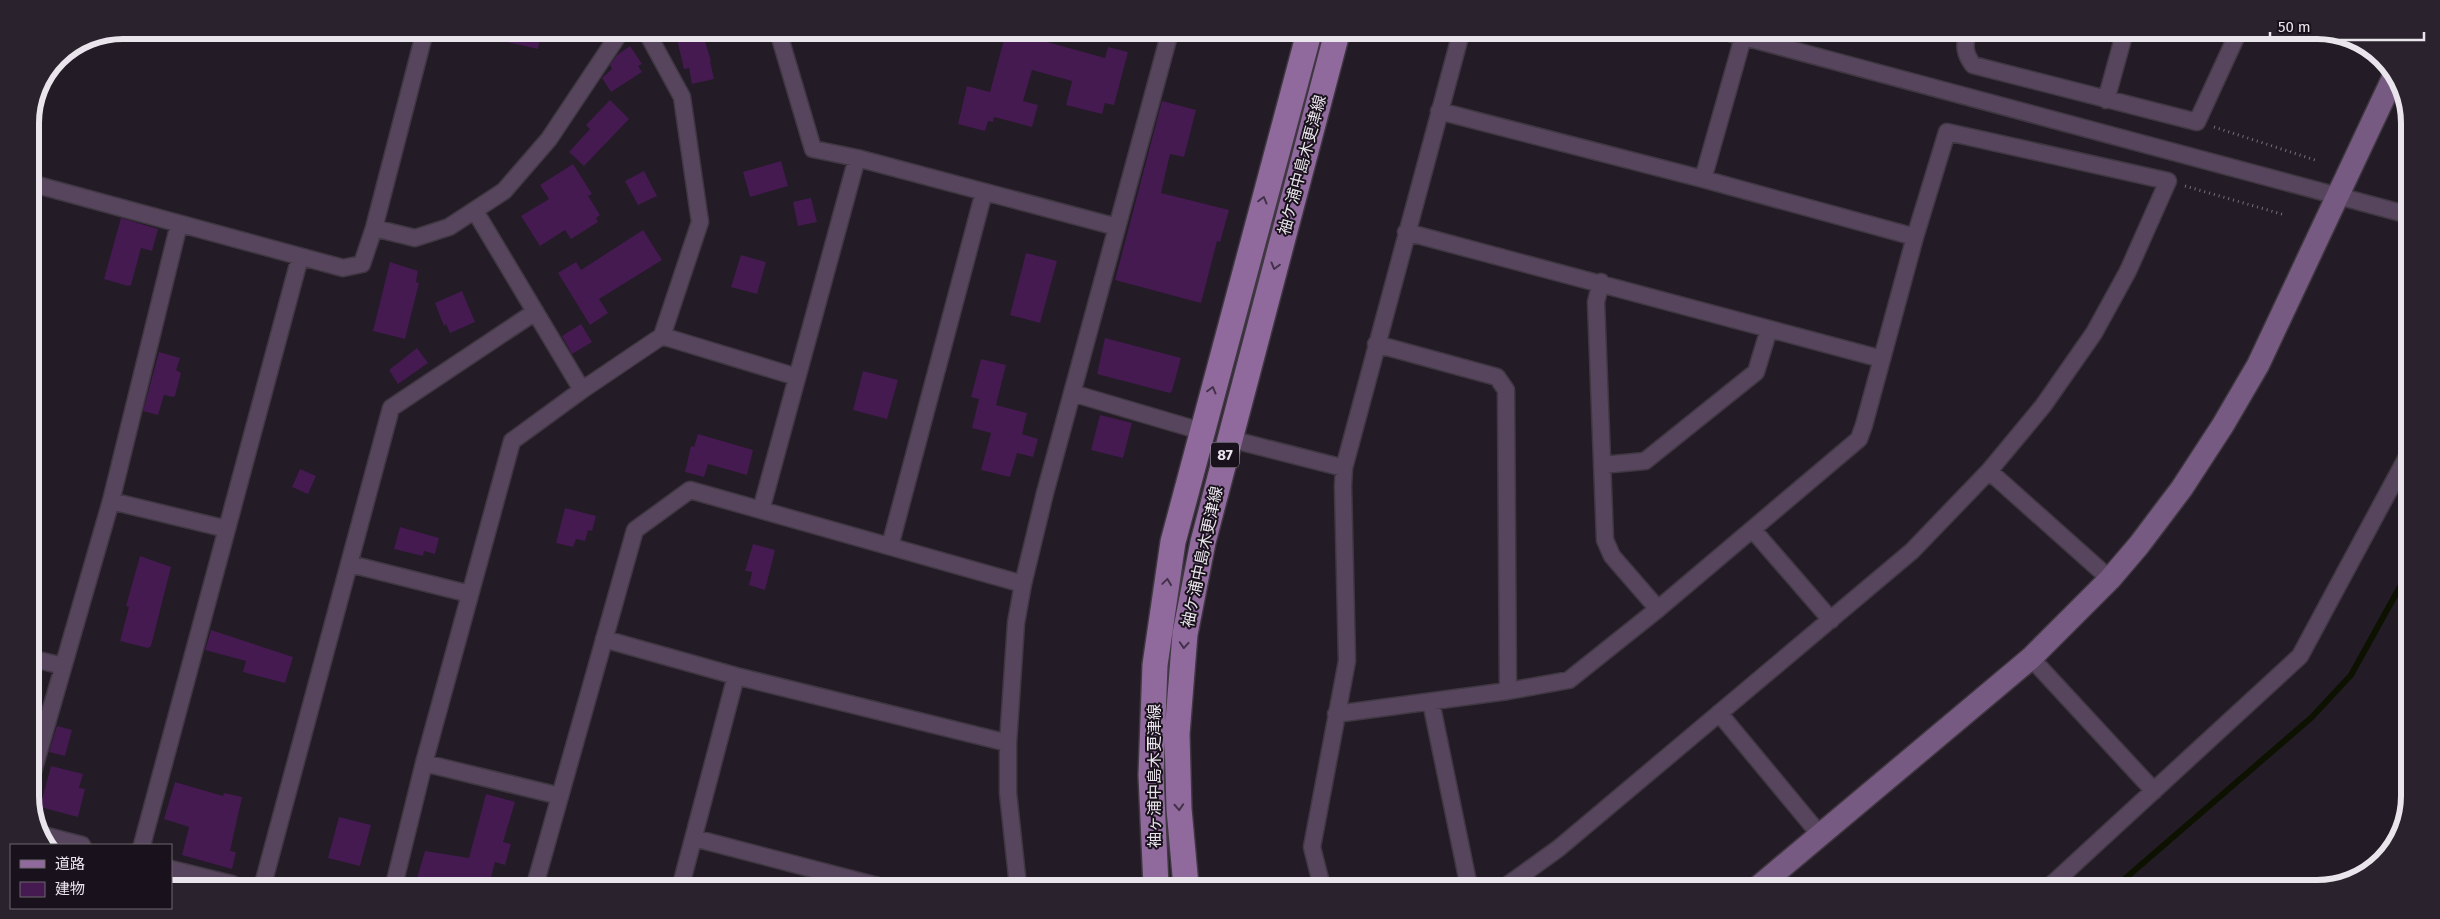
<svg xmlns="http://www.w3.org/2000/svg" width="2440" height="919" font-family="'Fira Sans','Noto Sans JP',sans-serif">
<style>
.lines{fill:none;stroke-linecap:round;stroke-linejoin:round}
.stream{stroke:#0d1200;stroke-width:6}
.building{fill:#441a51}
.street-casing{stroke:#3f3741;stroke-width:19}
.secondary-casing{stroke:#3f3741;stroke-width:25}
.primary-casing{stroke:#3f3741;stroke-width:28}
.path{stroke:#766f78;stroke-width:3;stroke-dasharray:1 4;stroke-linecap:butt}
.street{stroke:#57455e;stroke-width:16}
.secondary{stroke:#775a81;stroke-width:22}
.primary{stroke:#906a9d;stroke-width:25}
.oneway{stroke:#433149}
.labels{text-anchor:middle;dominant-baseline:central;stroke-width:4;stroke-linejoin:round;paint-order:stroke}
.shield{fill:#19121c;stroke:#aba6ae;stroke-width:1}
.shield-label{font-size:15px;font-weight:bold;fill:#eae5ec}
.street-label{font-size:16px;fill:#eae5ec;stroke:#19121c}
.rim{fill:none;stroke:#eae5ec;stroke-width:6}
</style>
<rect width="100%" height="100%" fill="#231b25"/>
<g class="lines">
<path class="stream" d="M2113 889 2312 717 2351 675 2407 574"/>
</g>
<path class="building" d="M490 31H542L538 49 489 38Z
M675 31H702L711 61H710L714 79 692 84 689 68 684 69Z
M1006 32H1042L1040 40 1105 58 1108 47 1128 52 1114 105 1105 103 1102 114 1066 105 1072 81 1032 70 1023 101 1038 105 1032 127 994 117 993 122 988 121 985 131 958 124 967 86 990 92Z
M630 46 642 64 638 66 642 72 611 92 602 78 612 69 610 65 617 55Z
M610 100 629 119 584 166 569 152 590 129 586 125Z
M1162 101 1196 110 1184 157 1170 154 1161 193 1229 210 1220 242 1217 241 1201 303 1115 280Z
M781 161 788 186 750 197 743 172Z
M573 164 592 194 588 196 600 215 596 218 598 222 571 239 565 230 540 246 521 216 549 199 540 185Z
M644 171 657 196 638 205 625 181Z
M811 198 817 222 798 226 793 202Z
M121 218 158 229 152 251 141 248 131 285 128 286 104 279Z
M643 230 662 260 599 299 608 313 590 325 558 273 576 262 581 270Z
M1026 253 1057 261 1040 323 1010 315Z
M741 255 766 262 757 294 731 287Z
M390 262 418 271 416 282 419 283 405 339 373 331Z
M462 291 475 322 450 333 446 324 444 326 435 303Z
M581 324 592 342 572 354 562 336Z
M1105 338 1181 358 1172 391 1170 393 1097 374Z
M417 348 428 363 398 384 389 370Z
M159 352 180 358 176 370 181 373 175 396 173 397 164 395 158 415 143 411Z
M981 359 1006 365 996 405 1027 413 1022 434 1038 439 1033 457 1017 453 1010 477 981 470 991 433 972 428 979 399 971 397Z
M863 371 898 380 887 419 853 410Z
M1100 415 1132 423 1123 458 1091 450Z
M698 434 753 450 747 475 708 464 704 477 685 472 691 446 694 447Z
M300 469 316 476 308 494 292 487Z
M565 508 596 516 592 531 588 530 585 541 576 539 573 547 556 543Z
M400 527 439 538 435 554 424 551 423 556 394 549Z
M753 544 775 550 765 590 749 585 752 572 745 571Z
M140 556 171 567 151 646 148 648 120 641 129 607 126 606Z
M211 630 293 657 285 683 243 672 246 661 205 650Z
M57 726 72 730 65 756 49 752Z
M51 766 83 774 79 788 85 789 78 817 40 807Z
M175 782 223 796 224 793 242 797 230 851 236 852 232 869 182 855 189 827 164 819Z
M486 794 515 802 503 842 511 844 505 865 495 862 489 885H415L425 851 469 858Z
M339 817 371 825 360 866 328 858Z"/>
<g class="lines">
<g class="street-casing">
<path id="street" d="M778 31 813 149 857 158 1117 227
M1733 34 2409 215
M1967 34C1964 47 1965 54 1973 65L2197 122 2237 35
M2106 100 2124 35
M1439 111 1703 179 1915 237
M1703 179 1744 34
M30 183 343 268 362 264 374 228 415 238 449 227 504 191 549 139 621 31
M475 211 582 390
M374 228 425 31
M1406 232 1882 359
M1601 282 1596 302 1605 540 1612 556 1658 609
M662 336 797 377
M1376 344 1497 377 1506 390 1508 691
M1072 393 1201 431
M1230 439 1344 468
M1602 465 1645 461 1756 372 1769 329
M1989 471 2110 579
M111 501 227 529
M761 510 857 158
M1753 530 1831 620
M890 546 984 192
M350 564 470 594
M604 639 736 676 1008 743
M30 658 63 666
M2031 658 2154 791
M1431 702 1469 887
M1719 713 1821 836
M1336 714 1508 691 1569 680 1658 609 1859 439 1864 425 1915 237 1947 132 2168 181 2128 271 2094 333 2043 406 1989 471 1912 551 1559 848 1505 887
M424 763 560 796
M30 782 111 501 179 224
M43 835 82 845
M694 838 878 886
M142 845 300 257
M171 869 232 884
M263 884 391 408 535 312
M394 885 424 763 512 441 582 390 662 336 700 222 682 97 646 31
M535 885 635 530 690 490 1023 584
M681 885 736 676
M1018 886 1008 793V743L1016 623 1023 584 1045 493 1170 32
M1322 887 1312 847 1347 661 1343 486 1344 468 1461 33
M2048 888 2300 656 2407 457"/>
</g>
<g class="secondary-casing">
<path id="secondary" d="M1757 888 2031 658 2110 579 2139 545 2182 488 2223 425 2258 365 2394 76"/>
</g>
<g class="primary-casing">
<path id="primary" d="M1156 886 1151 775 1155 665 1173 542 1309 33
M1186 886 1179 809 1177 734 1185 634 1203 542 1337 33"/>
</g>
<path class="path" d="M2214 127 2315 160
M2185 186 2285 215"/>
<use href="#street" class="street"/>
<use href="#secondary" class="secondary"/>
<use href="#primary" class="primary"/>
</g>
<defs><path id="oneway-chevron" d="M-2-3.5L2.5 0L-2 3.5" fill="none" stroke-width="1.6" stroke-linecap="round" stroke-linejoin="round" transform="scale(1.25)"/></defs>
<g class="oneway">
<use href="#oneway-chevron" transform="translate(1263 200) rotate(-75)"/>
<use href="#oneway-chevron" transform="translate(1275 266) rotate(105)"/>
<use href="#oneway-chevron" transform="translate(1212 390) rotate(-75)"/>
<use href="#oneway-chevron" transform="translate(1167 582) rotate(-82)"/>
<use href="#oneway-chevron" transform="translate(1184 645) rotate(94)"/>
<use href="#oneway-chevron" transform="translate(1179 807) rotate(87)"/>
</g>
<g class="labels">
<rect class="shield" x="1211" y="442.5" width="28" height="25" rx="4"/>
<g class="shield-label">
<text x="1225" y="455">87</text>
</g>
<g class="street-label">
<text transform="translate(1302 165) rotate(-75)">袖ケ浦中島木更津線</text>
<text transform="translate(1202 557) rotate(-78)">袖ケ浦中島木更津線</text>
<text transform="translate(1154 776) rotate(-90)">袖ヶ浦中島木更津線</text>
</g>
</g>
<path d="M0 0H2440V919H0ZM123 39H2317A84 84 0 0 1 2401 123V796A84 84 0 0 1 2317 880H123A84 84 0 0 1 39 796V123A84 84 0 0 1 123 39Z" fill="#2a232d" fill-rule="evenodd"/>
<path class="rim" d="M123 39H2317A84 84 0 0 1 2401 123V796A84 84 0 0 1 2317 880H123A84 84 0 0 1 39 796V123A84 84 0 0 1 123 39Z"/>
<rect x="10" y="844" width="162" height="65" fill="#19121c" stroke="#6d666f"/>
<rect x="20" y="860" width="25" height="8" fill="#906a9d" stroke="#6d666f"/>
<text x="55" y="869" font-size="15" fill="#eae5ec">道路</text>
<rect x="20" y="882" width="25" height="15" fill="#441a51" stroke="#6d666f"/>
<text x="55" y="894" font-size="15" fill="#eae5ec">建物</text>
<path d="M2270 32v8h154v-8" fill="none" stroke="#eae5ec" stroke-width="2.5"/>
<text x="2278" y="32" font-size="15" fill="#eae5ec" stroke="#19121c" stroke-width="4" paint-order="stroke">50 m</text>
</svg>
